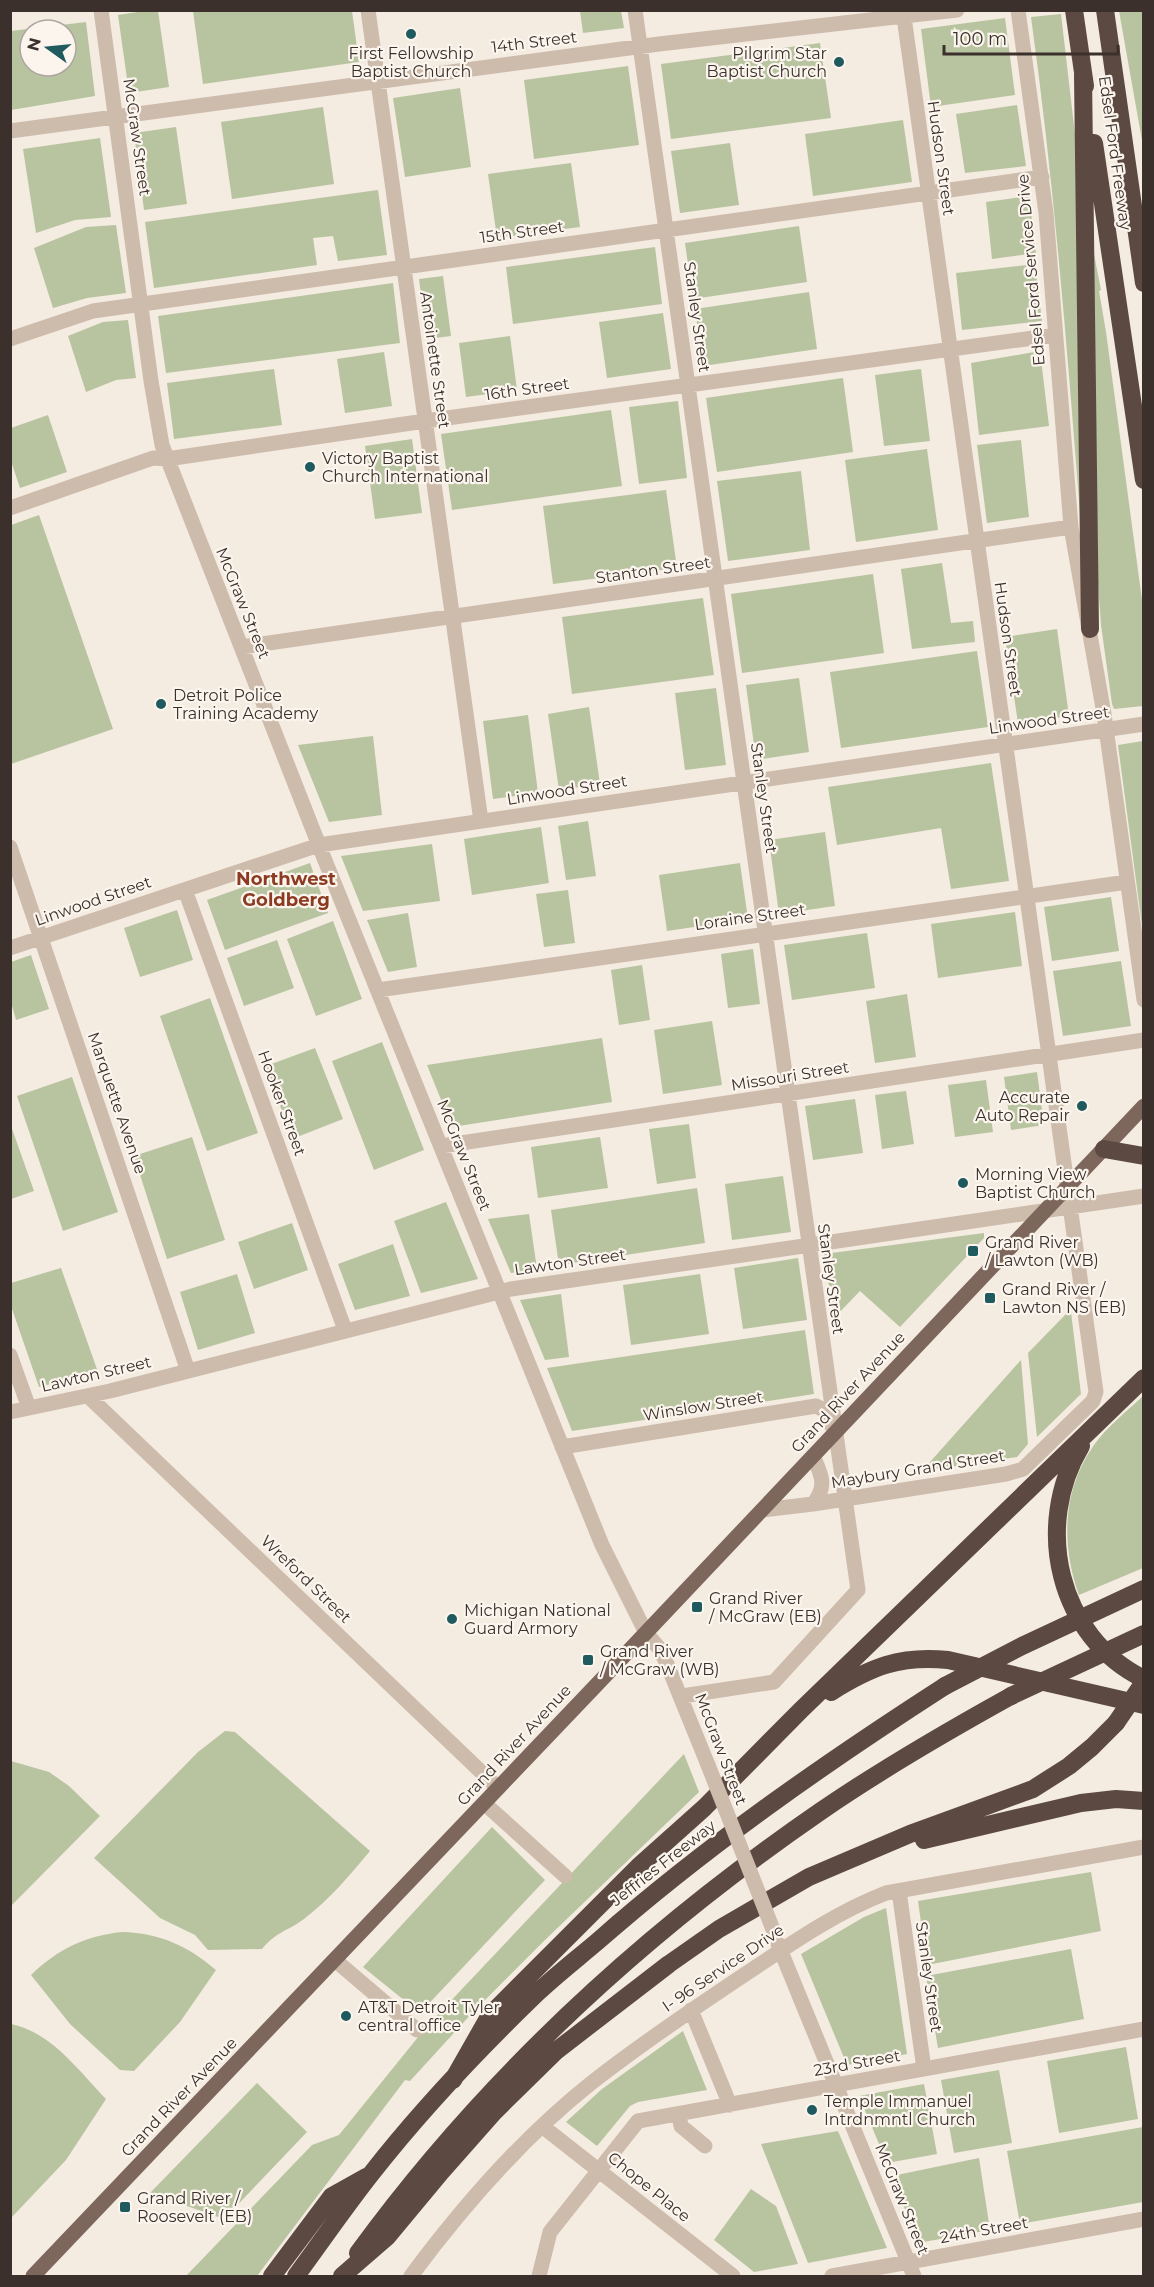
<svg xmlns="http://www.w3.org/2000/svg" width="1154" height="2287" font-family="Montserrat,sans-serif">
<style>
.green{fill:#b8c4a0;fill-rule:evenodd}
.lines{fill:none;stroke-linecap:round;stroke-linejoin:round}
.minor{stroke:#cdbbac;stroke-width:15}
.major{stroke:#7d675c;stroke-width:15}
.highway{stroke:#5c4a42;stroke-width:18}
.minor-bridge{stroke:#cdbbac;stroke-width:15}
.highway-bridge{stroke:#5c4a42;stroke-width:18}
.poi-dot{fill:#1f5a5e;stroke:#fbf5ee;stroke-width:2}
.labels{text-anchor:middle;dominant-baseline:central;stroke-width:4.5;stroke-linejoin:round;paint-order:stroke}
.street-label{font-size:16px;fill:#3b302b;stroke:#fbf5ee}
.poi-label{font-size:16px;fill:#3b302b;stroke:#fbf5ee;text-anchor:start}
.neighbourhood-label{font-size:18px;font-weight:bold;fill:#8c3b22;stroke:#fbf5ee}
</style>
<rect width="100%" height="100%" fill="#f4ebe1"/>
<path class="green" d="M151 10 158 11 169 87 129 93 118 15Z
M193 11H352L359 62 203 84Z
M580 11H621L624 28 583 33Z
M1119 11H1143V146Z
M1061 14 1076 143 1080 513C1067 347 1054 182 1031 17Z
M1005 18 1015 95 931 107 921 29Z
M86 22 95 96 11 110V31ZM30 30H66V66H30Z
M820 43 831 118 671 139 661 64Z
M628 66 639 145 534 159 524 80Z
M460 88 471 167 405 177 393 98Z
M1017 105 1026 166 965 173 956 114Z
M323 107 334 184 232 199 221 122Z
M903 120 912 182 813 196 805 134Z
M176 127 187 204 144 210 134 133Z
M100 138 111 217 75 220 36 233 23 149Z
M730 143 739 205 680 213 671 151Z
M571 163 580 227 497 238 488 174Z
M378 190 387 255 338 261 333 236 313 238 317 265 154 288 145 222Z
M1029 196 1036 253 992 259 986 202Z
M116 225 126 293 87 298 53 308 34 248 86 227Z
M799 226 807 282 693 299 685 243Z
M655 247 662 304 513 324 506 267Z
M1093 249 1101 290 1099 291 1106 332 1144 615 1143 706 1114 709 1112 704 1101 625 1098 584Z
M1035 264 1042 321 962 330 956 273Z
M443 276 451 336 427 339 419 279Z
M393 283 400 343 166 373 158 316Z
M809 292 817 349 703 366 695 309Z
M663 313 671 369 607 378 599 322Z
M128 320 136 378 116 380 86 392 68 336 103 322Z
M510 336 517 390 466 397 459 343Z
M1040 351 1049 426 979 435 971 363Z
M384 352 392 406 345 413 337 359Z
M274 369 282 425 174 439 167 383Z
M921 369 930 441 884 446 875 375Z
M843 378 853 452 717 472 706 398Z
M678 401 687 478 639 484 629 407Z
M611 410 622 486 452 510 441 434Z
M48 415 67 472 20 488 11 461V428Z
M412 439 422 513 375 519 365 446Z
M1021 440 1029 517 987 523 977 445Z
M927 449 938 530 856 542 845 460Z
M801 471 810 550 728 561 717 481Z
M666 490 677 568 553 584 543 506Z
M39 515 113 729 11 764V525Z
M942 563 951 623 973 621 975 642 912 649 901 569Z
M873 574 884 653 742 673 731 594Z
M703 598 714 675 572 694 562 617Z
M1057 629 1069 716 1018 723 1005 637Z
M977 651 988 727 841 748 830 672Z
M799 678 809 752 756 760 746 685Z
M716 688 726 765 685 770 675 693Z
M589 707 600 784 559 790 548 714Z
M528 715 538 793 493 799 483 721Z
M373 736 382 815 329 822 298 745Z
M1143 741H1144L1143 933 1118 745Z
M991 763 1009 881 951 889 941 828 837 845 828 787Z
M588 821 596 876 566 880 558 826Z
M541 827 549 883 472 895 464 839Z
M825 832 835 906 779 914 769 840Z
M432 844 440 901 363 911 341 856Z
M310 863 328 913 225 950 207 900Z
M740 863 748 919 667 931 659 875Z
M568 890 575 943 544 947 536 894Z
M1111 897 1119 951 1052 961 1044 907Z
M177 910 193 960 140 977 124 928Z
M1015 912 1022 966 938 978 931 924Z
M408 913 417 967 388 972 367 920Z
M333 921 362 999 316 1016 287 939Z
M867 933 875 988 792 1000 784 945Z
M277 940 294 988 244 1006 227 958Z
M753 949 760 1004 728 1008 721 954Z
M31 955 49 1009 16 1020 11 1002V962Z
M1121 961 1131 1026 1063 1036 1053 971Z
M642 965 650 1020 619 1025 611 970Z
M907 994 916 1057 875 1063 866 1001Z
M210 998 258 1133 207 1151 160 1016Z
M712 1021 722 1085 663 1094 654 1030Z
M602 1038 612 1102 452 1127 427 1065Z
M382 1042 424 1150 374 1170 332 1061Z
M315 1048 343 1119 292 1139 266 1066Z
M1037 1072 1044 1125 1011 1130 1004 1077Z
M72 1077 118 1212 63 1231 17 1096Z
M986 1080 993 1132 955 1137 948 1085Z
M906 1091 914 1144 882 1149 875 1095Z
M855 1099 863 1153 813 1160 805 1106Z
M10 1123 34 1191 11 1199H10Z
M689 1124 696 1178 657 1184 649 1129Z
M192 1137 225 1240 167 1259 134 1156Z
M600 1137 608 1188 538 1198 531 1147Z
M783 1176 791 1232 732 1240 725 1184Z
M697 1188 705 1243 559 1265 551 1210Z
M446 1202 478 1279 421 1293 394 1221Z
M529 1214 537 1269 511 1273 488 1219Z
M292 1223 308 1270 254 1289 238 1242Z
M984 1233V1238L900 1327 860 1291 834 1318 824 1254Z
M393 1244 410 1296 355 1310 338 1264Z
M798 1258 807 1320 743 1329 734 1268Z
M61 1268 98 1372 39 1387 11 1306V1283Z
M237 1274 255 1333 198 1350 180 1292Z
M700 1274 709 1334 631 1345 623 1285Z
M561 1294 569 1357 545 1360 520 1300Z
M1071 1312 1081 1394 1037 1437 1028 1353 1066 1314Z
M805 1330 814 1394 572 1431 547 1368Z
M1021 1360 1028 1444 1017 1457 922 1471Z
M1143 1396V1568L1079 1595C1061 1545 1062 1490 1094 1445 1107 1427 1127 1411 1143 1396Z
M225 1731 235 1732 370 1851C350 1875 329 1900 304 1919 288 1931 277 1931 262 1949L208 1950 195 1935 160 1918 94 1858 198 1752Z
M684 1754 699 1792 546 1939 474 2011 410 2081 405 2080 257 2276H186L312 2145 339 2135 427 2026Z
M11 1761 49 1772 69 1786 100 1816 11 1906Z
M492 1827 545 1880 420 2013 363 1967Z
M1091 1872 1101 1931 927 1965 918 1901Z
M886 1908 907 2054 847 2065 801 1954 864 1917Z
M122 1932C160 1933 188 1946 216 1970L180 2022 134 2071 120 2070 70 2024 31 1975C58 1949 85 1936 122 1932Z
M1071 1949 1084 2019 938 2048 926 1976Z
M11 2024C51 2032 79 2071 106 2099L66 2160 11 2218Z
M683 2031 707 2090 638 2102 630 2106 597 2146 566 2122 602 2089Z
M1126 2047 1138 2119 1059 2133 1047 2061Z
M999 2070 1012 2143 954 2153 941 2080Z
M257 2083 307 2132 224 2219 150 2193Z
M924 2084 937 2154 887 2163 859 2096Z
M1143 2127V2202L1020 2224 1007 2151Z
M838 2131 887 2248 808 2263 761 2144Z
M979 2158 990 2230 918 2243 892 2176Z
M751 2189 776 2206 798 2264 754 2272 714 2240Z"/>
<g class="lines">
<path class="minor" d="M101 10 151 381 162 445 324 858 602 1545 646 1633 659 1648 667 1664 708 1765
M368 10 481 821
M635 10 858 1590 774 1682 682 1696
M1018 10 1046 213 1071 527 1104 714 1144 1000
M10 131 659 44 957 10
M10 339 93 311 1042 177
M10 508 153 458 167 459 425 421 1055 335
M241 647 1071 527
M10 847 188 1371
M185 890 345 1330
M10 948 319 845 1144 724
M378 990 1127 882
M441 1146 1144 1040
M10 1355 29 1408
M88 1396 498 1788
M10 1412 110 1391 511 1289 1144 1196
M562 1447 816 1406 824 1410 831 1425
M813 1504 1006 1474 1023 1469 1093 1401 1096 1392 903 10
M762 1510 813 1504C828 1486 821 1474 813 1456
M484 1803 565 1876
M899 1891 924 2069
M778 1944 914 2276
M335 1960 417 2030
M691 2010 730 2105
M679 2114 681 2126 705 2146
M542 2126 733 2276
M411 2276C463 2206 521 2139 590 2084 638 2046 690 2011 741 1977 788 1946 834 1913 886 1893L1144 1847
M539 2276 550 2232 638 2121 1144 2029
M832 2276 1144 2219"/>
<path class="major" d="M33 2276 604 1677 1144 1106"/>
<path class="highway" d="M1074 10 1085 86
M1105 10 1144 283
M1083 75 1090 629
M1094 143 1144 480
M1104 1149 1144 1156
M1081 1446C1033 1526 1058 1637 1144 1679
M831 1692C871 1667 900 1655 948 1660L1144 1705
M924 1840 1081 1803 1116 1799 1144 1801
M453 2080 490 2015 638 1867 704 1808 801 1710 1144 1378
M358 2253C484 2080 645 1932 821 1811 882 1769 946 1732 1011 1696
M272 2276 332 2196 366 2177
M296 2276C321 2242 345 2207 371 2174 421 2110 478 2050 536 1994 556 1975 578 1958 598 1941 706 1846 824 1764 945 1686
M342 2276 387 2237 441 2172 494 2112 556 2051 669 1964 719 1929 809 1877 910 1834 1033 1789 1069 1766 1092 1747 1116 1723"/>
<path class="minor-bridge" d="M708 1765 774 1932"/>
<path class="highway-bridge" d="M945 1686 1022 1646 1144 1589
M1011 1696 1144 1634
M1116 1723 1144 1682"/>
</g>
<g class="poi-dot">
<circle cx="411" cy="34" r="6"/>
<circle cx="839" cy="62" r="6"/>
<circle cx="310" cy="467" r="6"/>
<circle cx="161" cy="704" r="6"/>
<circle cx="1082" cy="1106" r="6"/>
<circle cx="963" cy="1183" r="6"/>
<rect x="967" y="1245" width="12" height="12" rx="3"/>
<rect x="984" y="1292" width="12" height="12" rx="3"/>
<rect x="691" y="1601" width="12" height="12" rx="3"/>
<circle cx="452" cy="1619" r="6"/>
<rect x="582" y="1654" width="12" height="12" rx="3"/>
<circle cx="346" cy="2016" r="6"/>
<circle cx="812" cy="2110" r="6"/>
<rect x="119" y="2201" width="12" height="12" rx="3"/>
</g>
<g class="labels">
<g class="street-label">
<text transform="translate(534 42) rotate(-7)">14th Street</text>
<text transform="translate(137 137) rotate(82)">McGraw Street</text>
<text transform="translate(1115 153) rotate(82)">Edsel Ford Freeway</text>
<text transform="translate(941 158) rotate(82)">Hudson Street</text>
<text transform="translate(522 232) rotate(-8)">15th Street</text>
<text transform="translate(1031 270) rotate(-95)">Edsel Ford Service Drive</text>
<text transform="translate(697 317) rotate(82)">Stanley Street</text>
<text transform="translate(435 360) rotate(82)">Antoinette Street</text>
<text transform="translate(527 389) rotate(-8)">16th Street</text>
<text transform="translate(653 570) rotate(-8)">Stanton Street</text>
<text transform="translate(243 603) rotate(68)">McGraw Street</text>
<text transform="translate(1008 639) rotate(82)">Hudson Street</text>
<text transform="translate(1049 720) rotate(-8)">Linwood Street</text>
<text transform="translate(567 790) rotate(-9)">Linwood Street</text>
<text transform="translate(764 798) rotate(82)">Stanley Street</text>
<text transform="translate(93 901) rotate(-19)">Linwood Street</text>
<text transform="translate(750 917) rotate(-8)">Loraine Street</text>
<text transform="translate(790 1076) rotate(-9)">Missouri Street</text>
<text transform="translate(117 1103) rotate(71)">Marquette Avenue</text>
<text transform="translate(282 1103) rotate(70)">Hooker Street</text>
<text transform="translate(464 1155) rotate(68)">McGraw Street</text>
<text transform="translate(570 1262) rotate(-8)">Lawton Street</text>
<text transform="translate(831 1279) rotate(82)">Stanley Street</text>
<text transform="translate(96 1374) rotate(-13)">Lawton Street</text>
<text transform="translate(848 1392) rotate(-47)">Grand River Avenue</text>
<text transform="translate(703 1406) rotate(-9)">Winslow Street</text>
<text transform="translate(918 1469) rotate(-9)">Maybury Grand Street</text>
<text transform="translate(306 1579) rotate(44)">Wreford Street</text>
<text transform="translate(514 1745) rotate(-47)">Grand River Avenue</text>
<text transform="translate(721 1749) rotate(69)">McGraw Street</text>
<text transform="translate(663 1863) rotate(-38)">Jeffries Freeway</text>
<text transform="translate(723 1968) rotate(-34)">I- 96 Service Drive</text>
<text transform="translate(929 1977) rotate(82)">Stanley Street</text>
<text transform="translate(857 2063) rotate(-10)">23rd Street</text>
<text transform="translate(179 2097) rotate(-46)">Grand River Avenue</text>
<text transform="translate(649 2187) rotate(39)">Chope Place</text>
<text transform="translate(902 2199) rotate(68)">McGraw Street</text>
<text transform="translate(984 2230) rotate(-10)">24th Street</text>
</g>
<g class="poi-label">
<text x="411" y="53" text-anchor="middle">First Fellowship<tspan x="411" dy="18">Baptist Church</tspan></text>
<text x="827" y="53" text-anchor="end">Pilgrim Star<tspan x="827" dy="18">Baptist Church</tspan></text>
<text x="322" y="458">Victory Baptist<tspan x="322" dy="18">Church International</tspan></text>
<text x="173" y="695">Detroit Police<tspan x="173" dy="18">Training Academy</tspan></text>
<text x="1070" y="1097" text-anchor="end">Accurate<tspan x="1070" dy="18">Auto Repair</tspan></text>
<text x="975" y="1174">Morning View<tspan x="975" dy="18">Baptist Church</tspan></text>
<text x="985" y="1242">Grand River<tspan x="985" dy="18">/ Lawton (WB)</tspan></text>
<text x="1002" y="1289">Grand River /<tspan x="1002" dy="18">Lawton NS (EB)</tspan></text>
<text x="709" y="1598">Grand River<tspan x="709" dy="18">/ McGraw (EB)</tspan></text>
<text x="464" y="1610">Michigan National<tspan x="464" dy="18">Guard Armory</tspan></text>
<text x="600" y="1651">Grand River<tspan x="600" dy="18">/ McGraw (WB)</tspan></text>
<text x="358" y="2007">AT&amp;T Detroit Tyler<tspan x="358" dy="18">central office</tspan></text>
<text x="824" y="2101">Temple Immanuel<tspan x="824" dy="18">Intrdnmntl Church</tspan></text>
<text x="137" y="2198">Grand River /<tspan x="137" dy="18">Roosevelt (EB)</tspan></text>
</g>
<g class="neighbourhood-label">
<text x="286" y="879">Northwest<tspan x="286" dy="21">Goldberg</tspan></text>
</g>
</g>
<rect width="1154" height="2287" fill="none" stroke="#3b302b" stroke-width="24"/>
<g transform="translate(48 48) rotate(285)"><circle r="28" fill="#fbf5ee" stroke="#aea6a0" stroke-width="1.5"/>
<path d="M0-4.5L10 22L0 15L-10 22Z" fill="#1f5a5e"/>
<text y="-9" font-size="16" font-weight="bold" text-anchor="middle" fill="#3b302b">N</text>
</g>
<path d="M944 45v9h174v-9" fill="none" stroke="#3b302b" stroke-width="3"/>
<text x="953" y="45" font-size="18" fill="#3b302b" stroke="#fbf5ee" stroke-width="4.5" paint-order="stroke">100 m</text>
</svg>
